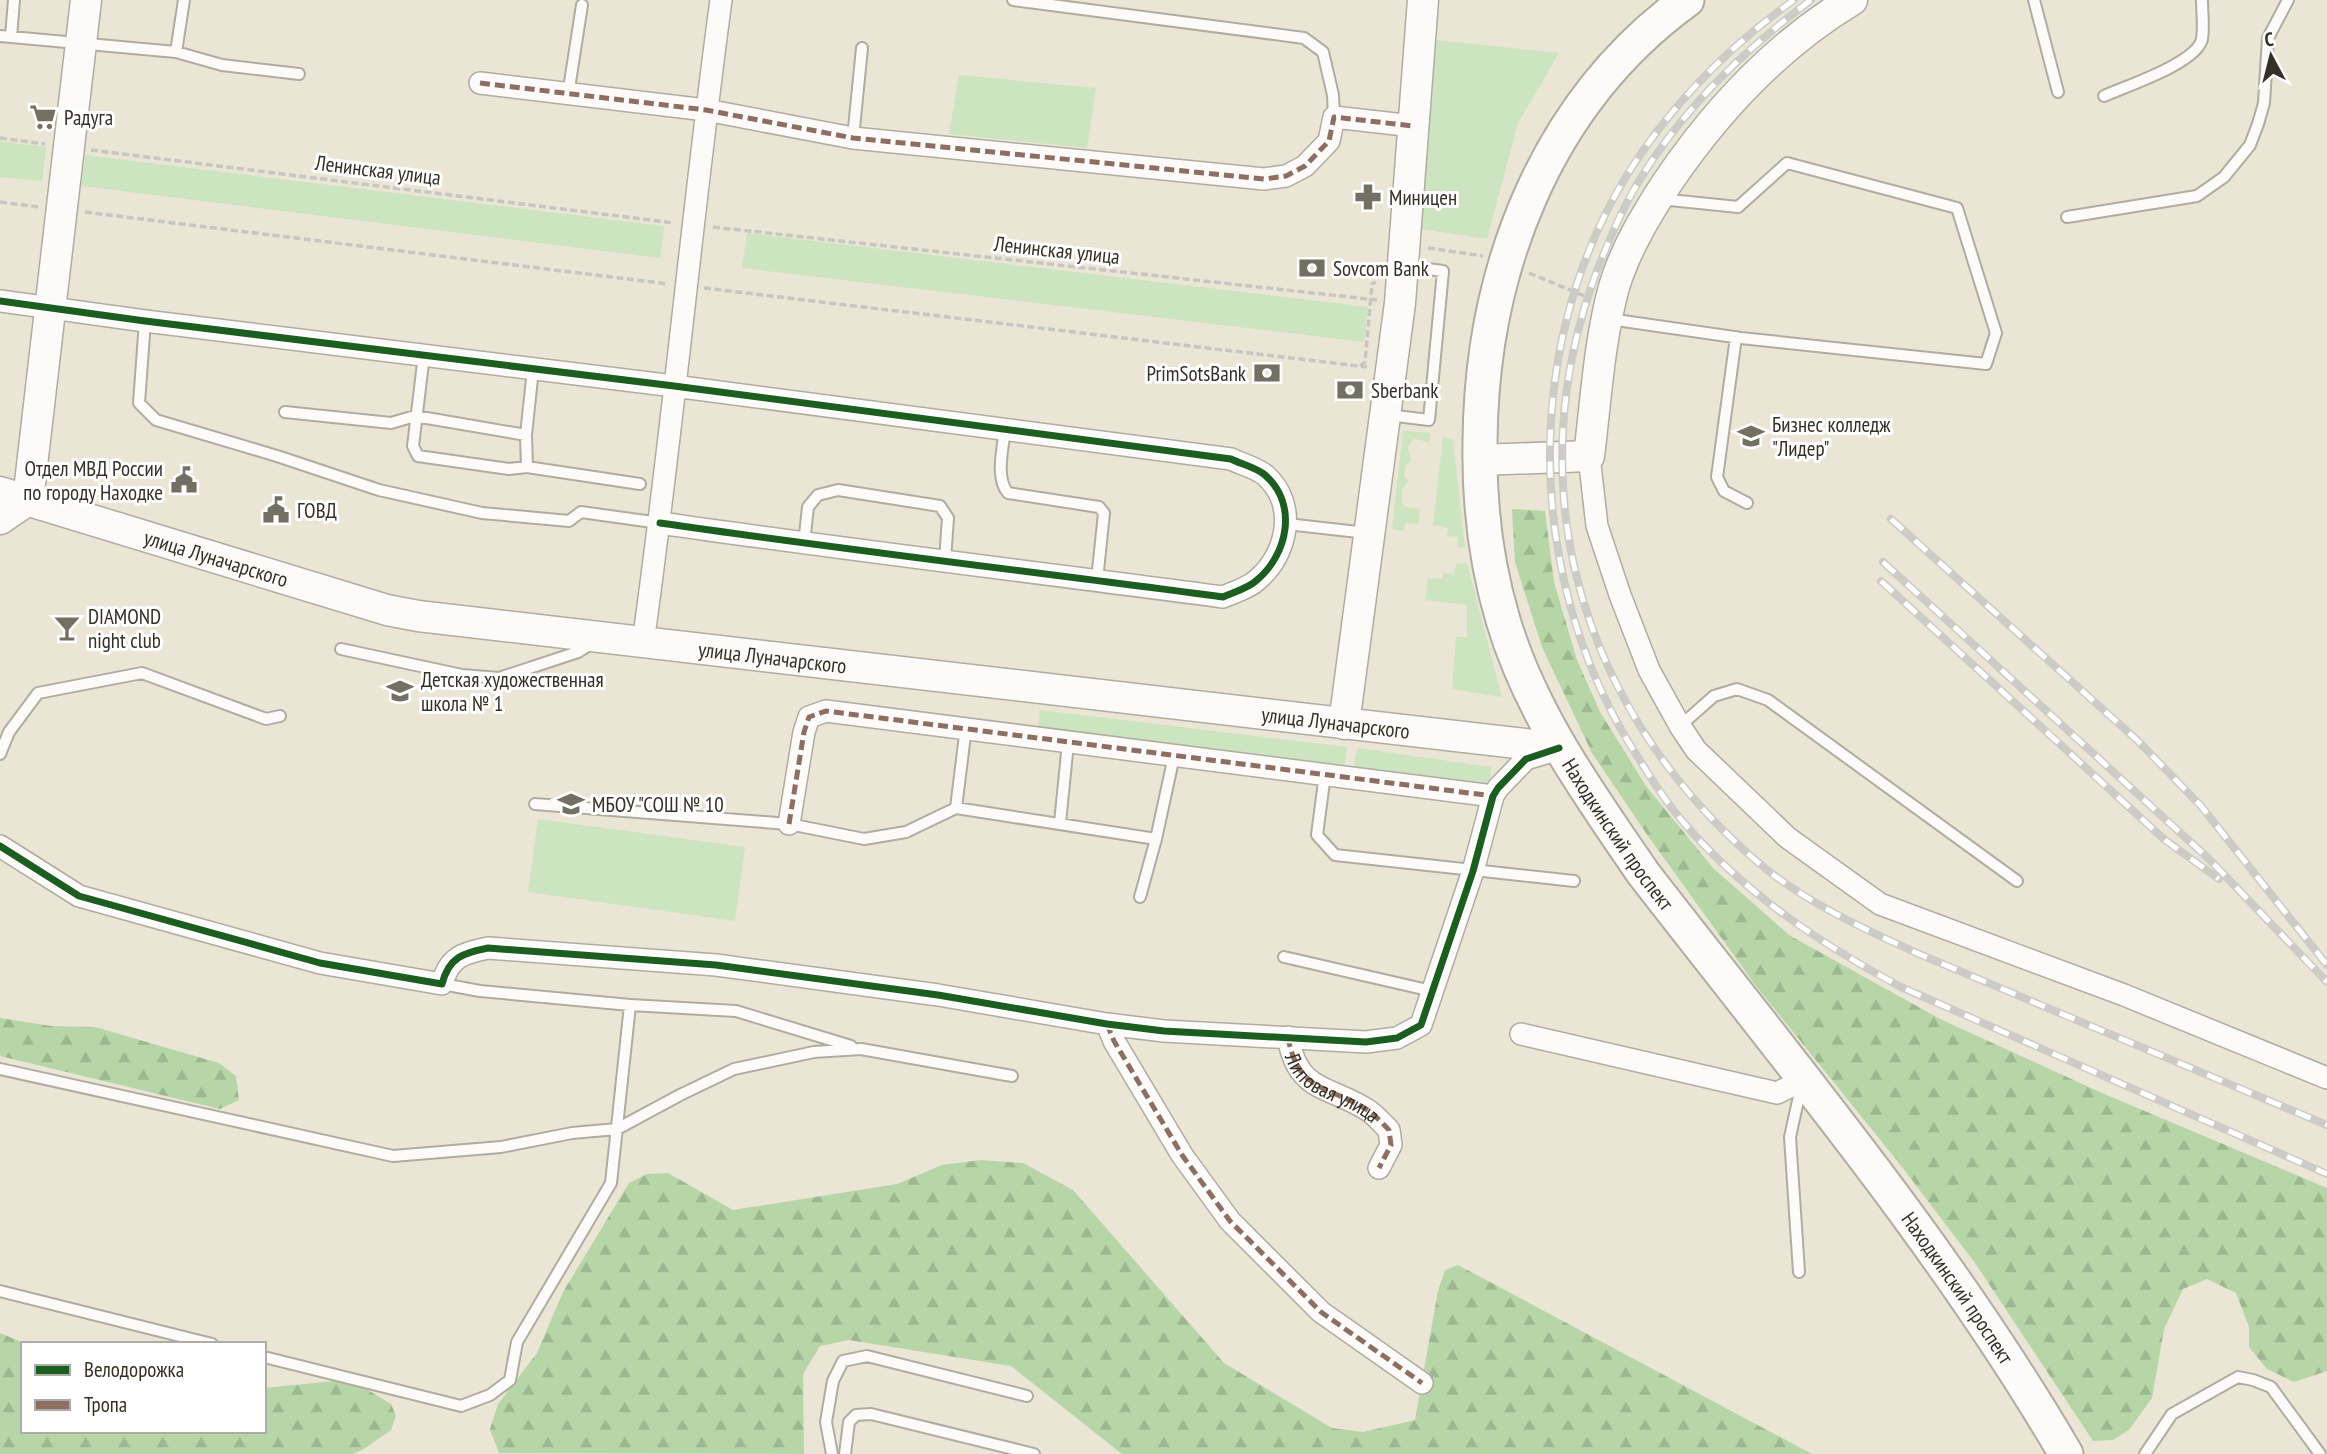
<svg xmlns="http://www.w3.org/2000/svg" width="2327" height="1454" font-family="'PT Sans Narrow',sans-serif">
<style>
.green{fill:#cce4bf}
.forest{fill:url(#forest-firs)}
.lines{fill:none;stroke-linecap:round;stroke-linejoin:round}
.lane-casing{stroke:#b0aca0;stroke-width:14}
.street-casing{stroke:#b0aca0;stroke-width:24}
.secondary-casing{stroke:#b0aca0;stroke-width:33}
.primary-casing{stroke:#b0aca0;stroke-width:37}
.path{stroke:#c8c6c0;stroke-width:3.5;stroke-dasharray:7 3.5;stroke-linecap:butt}
.lane{stroke:#fcfbf9;stroke-width:10}
.street{stroke:#fcfbf9;stroke-width:21}
.secondary{stroke:#fcfbf9;stroke-width:30}
.primary{stroke:#fcfbf9;stroke-width:33}
.rail-casing{stroke:#cccbc6;stroke-width:8}
.rail{stroke:#fff;stroke-width:5;stroke-dasharray:16;stroke-linecap:butt}
.quiet{stroke:#8d6e63;stroke-width:5;stroke-dasharray:10 5;stroke-linecap:butt}
.cycleway-casing{stroke:#fff;stroke-width:11}
.cycleway{stroke:#1b5e20;stroke-width:7}
.labels{text-anchor:middle;dominant-baseline:central;stroke-width:6;stroke-linejoin:round;paint-order:stroke}
.poi-label{font-size:21px;fill:#343025;stroke:#fff;text-anchor:start}
.street-label{font-size:21px;fill:#343025;stroke:#fff}
</style>
<defs>
<pattern id="forest-firs" width="22" height="20" patternUnits="userSpaceOnUse" patternTransform="scale(1.75)"><rect width="22" height="20" fill="#b6d6a7"/><path d="M5 1l3.5 6h-7zM16 11l3.5 6h-7z" fill="#9db890"/></pattern>
</defs>
<rect width="100%" height="100%" fill="#eae5d5"/>
<path class="green" d="M1427 39 1559 53 1518 123 1487 239 1415 228Z
M959 75 1096 88 1087 148 949 134Z
M0 141 46 147 42 181 0 177Z
M85 155 664 226 660 258 81 186Z
M747 233 1368 307 1364 342 742 268Z
M1403 431 1430 433V442L1414 439C1405 447 1408 451 1412 461L1405 466 1404 477 1409 481 1402 490V503L1405 507 1420 509 1419 524 1405 523 1404 531 1392 529Z
M1443 437 1453 440 1465 548 1457 547 1458 537 1447 536 1448 528 1433 525Z
M1467 563 1502 697 1452 689 1456 637H1467V605L1425 600 1428 578 1442 579 1443 573 1454 574 1456 564Z
M1040 710 1347 747 1344 769 1038 732Z
M1357 748 1491 767 1490 780 1482 786 1353 772Z
M538 819 745 847 735 921 528 892Z"/>
<path class="forest" d="M1512 509 1545 511 1554 582 1577 660 1600 712 1646 786 1713 868 1789 935 1940 1019 2102 1093 2327 1188V1371L2294 1382 2267 1369 2249 1347V1327L2236 1293 2207 1279 2183 1289 2164 1329 2152 1398 2129 1430 2113 1440 2093 1441 1975 1263 1899 1163 1756 986 1648 836 1592 753 1542 647 1515 562Z
M0 1018 51 1026 95 1027 219 1063 236 1076 239 1100 220 1109 0 1056Z
M981 1160 1023 1163 1073 1190 1224 1363 1332 1428 1363 1432 1415 1420 1438 1291 1445 1270 1458 1265 1812 1454H1122L1011 1366 849 1340 820 1346 803 1374 804 1454 499 1453 490 1429 498 1404 537 1353 563 1292 629 1183 647 1174 668 1173 733 1210 897 1184 942 1165Z
M0 1333 26 1344H23V1431H264V1388L335 1381 363 1387 391 1404 396 1416 391 1430 364 1449 353 1454H0Z"/>
<g class="lines">
<g class="lane-casing">
<path id="lane" d="M1013 0 1304 38 1323 52 1333 95 1334 117
M2034 0 2058 92
M0 36 176 52 184 0
M11 37 14 0
M176 52 222 65 299 74
M568 95 582 5
M2104 96C2126 86 2197 63 2202 39 2204 27 2202 12 2202 0
M853 138 862 48
M2067 217 2197 196 2224 177 2250 145 2258 124 2264 103 2268 38 2288 0
M1609 319 1741 338 1986 364 1996 333 1957 208 1787 163 1738 207 1660 199
M145 321 139 403 156 420 277 456 379 490 482 513 569 521 581 512 660 523
M1736 337 1717 477 1724 491 1747 503
M424 355 413 446 418 456 509 469 527 467 640 484
M285 412 391 423 415 416 526 435
M1388 415 1429 420 1443 271 1405 266
M1005 429C1003 448 995 478 1008 493L1099 507 1104 513 1097 580
M527 467 526 435 533 369
M1287 524 1367 533
M804 544 808 507 818 495 838 490 940 506 948 518 945 560
M341 649 462 675 499 678 578 652 592 643
M1680 726 1714 696 1737 689 1768 700 2017 881
M0 754 9 732 38 693 142 673 266 719 280 716
M1325 774 1317 835 1335 855 1574 881
M535 804 789 824 864 839 906 832 956 808 1156 839
M956 808 966 727
M1060 823 1068 743
M1140 897 1156 839 1174 756
M1284 957 1432 991
M442 984 480 991 630 1005 736 1011 851 1046
M0 1069 393 1156 501 1147 572 1133 617 1129 680 1095 734 1069 814 1052 861 1049 1012 1076
M1799 1272 1790 1137 1801 1087
M0 1291 212 1344
M264 1357 461 1406 490 1395 510 1380 517 1342 611 1183 630 1005
M832 1454 826 1422 833 1381 843 1361 867 1356 1027 1396
M845 1454 849 1422 856 1415 871 1414 1034 1454
M2145 1454 2172 1414 2238 1377 2253 1380 2271 1387 2320 1454"/>
</g>
<g class="street-casing">
<path id="street" d="M480 83 706 110 853 138 1264 179 1286 176 1305 166 1329 141 1334 117 1413 126
M0 301 145 321 674 386 1231 459C1241 464 1257 468 1265 475 1298 504 1288 554 1257 580 1249 588 1234 592 1223 597 1035 572 847 550 660 523
M1589 456 1597 526 1620 595 1649 670 1680 726 1696 750 1788 838 1880 904 2124 995 2327 1078
M643 643C673 429 692 214 721 0
M789 824 804 732 809 717 826 711 1493 796
M0 846 79 896 320 963 442 984C449 957 463 953 488 948L716 965 938 995 1107 1024 1164 1031 1366 1042 1397 1038 1421 1025 1473 871 1493 796 1498 788 1526 759 1552 751
M1107 1024 1114 1041 1182 1155 1230 1221 1321 1312 1422 1383
M1521 1034 1777 1093 1803 1080
M1288 1037C1298 1094 1330 1085 1369 1111 1376 1116 1383 1124 1389 1130L1391 1145 1379 1168"/>
</g>
<g class="secondary-casing">
<g id="secondary">
<path d="M1480 460 1589 456C1596 400 1599 342 1614 287 1625 250 1646 215 1667 183 1717 109 1776 46 1852 0"/>
<path id="s1" d="M0 492 387 610 418 616 1559 748"/>
<path d="M0 519 28 500 86 0"/>
<path d="M1344 724 1400 303 1423 0"/>
</g>
</g>
<g class="primary-casing">
<g id="primary">
<path id="s2" d="M1687 0C1545 103 1481 271 1480 443 1479 502 1486 563 1503 620 1531 714 1589 794 1643 873 1790 1063 1945 1247 2066 1454"/>
</g>
</g>
<path class="path" d="M0 138 45 144
M91 150 674 223
M0 202 40 207
M85 212 668 284
M713 227 1377 300
M1428 248 1483 256
M1529 273 1587 297
M704 288 1367 367
M1360 366 1365 362 1372 284 1376 282"/>
<use href="#lane" class="lane"/>
<use href="#street" class="street"/>
<use href="#secondary" class="secondary"/>
<use href="#primary" class="primary"/>
<g class="rail-casing">
<path id="rail" d="M1794 0C1728 47 1670 106 1627 175 1522 347 1526 572 1629 743 1646 770 1663 799 1684 823 1744 893 1821 944 1901 987L2327 1174
M1811 0C1744 50 1682 110 1639 181 1622 209 1610 238 1598 268 1515 486 1580 707 1754 859 1802 901 1862 928 1919 954L2327 1125
M1891 519 2138 741 2201 806 2327 965
M1883 562 2209 859 2327 982
M1881 581 2165 840 2219 879"/>
</g>
<use href="#rail" class="rail"/>
<g class="quiet">
<path d="M480 83 706 110 853 138 1264 179 1286 176 1305 166 1329 141 1334 117 1413 126"/>
<path d="M789 824 804 732 809 717 826 711 1493 796"/>
<path d="M1107 1024 1114 1041 1182 1155 1230 1221 1321 1312 1422 1383"/>
<path id="s3" d="M1288 1037C1298 1094 1330 1085 1369 1111 1376 1116 1383 1124 1389 1130L1391 1145 1379 1168"/>
</g>
<g class="cycleway-casing">
<path id="cycleway" d="M0 301 145 321 674 386 1231 459C1241 464 1257 468 1265 475 1298 504 1288 554 1257 580 1249 588 1234 592 1223 597 1035 572 847 550 660 523
M0 846 79 896 320 963 442 984C449 957 463 953 488 948L716 965 938 995 1107 1024 1164 1031 1366 1042 1397 1038 1421 1025 1473 871 1493 796 1498 788 1526 759 1559 748"/>
</g>
<use href="#cycleway" class="cycleway"/>
</g>
<defs>
<g id="supermarket-bare" transform="scale(2.1)"><path d="M-6-5.5h2.5l.6 2H6L4.5 2H-2.5L-4.4-4H-6ZM-1.5 3.2a1.3 1.3 0 1 0 .1 0ZM3 3.2a1.3 1.3 0 1 0 .1 0Z" fill="#746f63" stroke="#fff" stroke-width="2.5" paint-order="stroke"/></g>
<g id="pharmacy-bare" transform="scale(2.1)"><path d="M-2-6h4v4h4v4h-4v4h-4v-4h-4v-4h4Z" fill="#746f63" stroke="#fff" stroke-width="2.5" paint-order="stroke"/></g>
<g id="bank-bare" transform="scale(2.1)"><path d="M-6-4H6V4H-6ZM0-2.3a2.3 2.3 0 1 0 0 4.6a2.3 2.3 0 1 0 0-4.6Z" fill="#746f63" stroke="#fff" stroke-width="2.5" paint-order="stroke"/></g>
<g id="university-bare" transform="scale(2.1)"><path d="M0-5L7-2L0 1L-7-2ZM-4 1L0 2.5L4 1V4Q0 6-4 4Z" fill="#746f63" stroke="#fff" stroke-width="2.5" paint-order="stroke"/></g>
<g id="civic-bare" transform="scale(2.1)"><path d="M-.6-6.5H3V-4.5H.6V-3L4-1V1h2V6H-6V1h2V-1L-.6-3ZM-1.2 2.5V6h2.4V2.5Z" fill="#746f63" stroke="#fff" stroke-width="2.5" paint-order="stroke"/></g>
<g id="bar-bare" transform="scale(2.1)"><path d="M-6-5H6L.8 .8V4.5H3.5V6h-7V4.5H-.8V.8Z" fill="#746f63" stroke="#fff" stroke-width="2.5" paint-order="stroke"/></g>
<g id="school-bare" transform="scale(2.1)"><path d="M0-5L7-2L0 1L-7-2ZM-4 1L0 2.5L4 1V4Q0 6-4 4Z" fill="#746f63" stroke="#fff" stroke-width="2.5" paint-order="stroke"/></g>
</defs>
<g fill-rule="evenodd">
<use href="#supermarket-bare" x="43" y="117"/>
<use href="#pharmacy-bare" x="1368" y="197"/>
<use href="#bank-bare" x="1312" y="268"/>
<use href="#bank-bare" x="1267" y="373"/>
<use href="#bank-bare" x="1350" y="390"/>
<use href="#university-bare" x="1751" y="436"/>
<use href="#civic-bare" x="184" y="480"/>
<use href="#civic-bare" x="276" y="510"/>
<use href="#bar-bare" x="67" y="628"/>
<use href="#school-bare" x="400" y="691"/>
<use href="#school-bare" x="571" y="804"/>
</g>
<g class="labels">
<g class="poi-label">
<text x="64" y="117">Радуга</text>
<text x="1389" y="197">Миницен</text>
<text x="1333" y="268">Sovcom Bank</text>
<text x="1246" y="373" text-anchor="end">PrimSotsBank</text>
<text x="1371" y="390">Sberbank</text>
<text x="1772" y="424">Бизнес колледж<tspan x="1772" dy="24">"Лидер"</tspan></text>
<text x="163" y="468" text-anchor="end">Отдел МВД России<tspan x="163" dy="24">по городу Находке</tspan></text>
<text x="297" y="510">ГОВД</text>
<text x="88" y="616">DIAMOND<tspan x="88" dy="24">night club</tspan></text>
<text x="421" y="679">Детская художественная<tspan x="421" dy="24">школа № 1</tspan></text>
<text x="592" y="804">МБОУ "СОШ № 10</text>
</g>
<g class="street-label">
<text transform="translate(378 170) rotate(7)">Ленинская улица</text>
<text transform="translate(1057 250) rotate(6)">Ленинская улица</text>
<text stroke="none"><textPath href="#s1" startOffset="226">улица Луначарского</textPath></text>
<text stroke="none"><textPath href="#s1" startOffset="793">улица Луначарского</textPath></text>
<text stroke="none"><textPath href="#s1" startOffset="1360">улица Луначарского</textPath></text>
<text stroke="none"><textPath href="#s2" startOffset="931">Находкинский проспект</textPath></text>
<text stroke="none"><textPath href="#s3" startOffset="72">Липовая улица</textPath></text>
<text stroke="none"><textPath href="#s2" startOffset="1498">Находкинский проспект</textPath></text>
</g>
</g>
<rect x="21" y="1342" width="245" height="91" fill="#ffffff" stroke="#aeaca8" stroke-width="2"/>
<rect x="35" y="1365" width="35" height="10" fill="#1b5e20" stroke="#aeaca8" stroke-width="2"/>
<text x="84" y="1377" font-size="21" fill="#343025">Велодорожка</text>
<rect x="35" y="1400" width="35" height="10" fill="#8d6e63" stroke="#aeaca8" stroke-width="2"/>
<text x="84" y="1412" font-size="21" fill="#343025">Тропа</text>
<g transform="translate(2271 56) rotate(353)" stroke="#ffffff" stroke-width="5" paint-order="stroke">
<path d="M0-5L12 26L0 18L-12 26Z" fill="#343025"/>
<text y="-10" font-size="19" font-weight="bold" text-anchor="middle" fill="#343025">С</text>
</g>
</svg>
